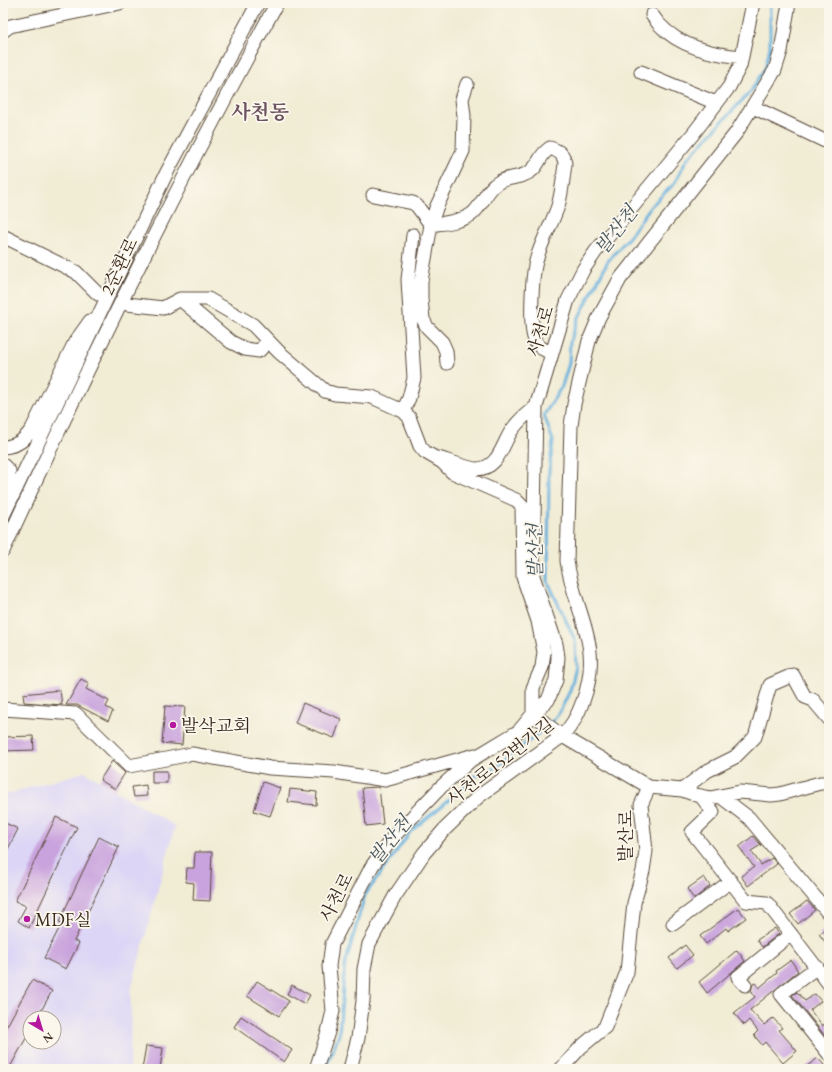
<svg xmlns="http://www.w3.org/2000/svg" width="832" height="1072" font-family="'EB Garamond','Noto Serif KR',serif">
<style>
.built{fill:#dcd5f6;fill-rule:evenodd}
.lines{fill:none;stroke-linecap:round;stroke-linejoin:round}
.stream{stroke:#66b1de;stroke-width:3}
.building{fill:#c9a3dd}
.minor-casing{stroke:#564739;stroke-width:15}
.minor{stroke:#fff;stroke-width:13}
.poi-dot{fill:#b5179e;stroke:#fbf7ec;stroke-width:1.5}
.labels{text-anchor:middle;dominant-baseline:central;stroke-width:3.5;stroke-linejoin:round;paint-order:stroke}
.street-label{font-size:18px;fill:#3b2a1e;stroke:#fbf7ec}
.poi-label{font-size:18px;fill:#3b2a1e;stroke:#fbf7ec;text-anchor:start}
.water-label{font-size:19px;font-style:italic;fill:#4a5961;stroke:#fbf7ec}
.quarter-label{font-size:20px;font-weight:bold;fill:#6d5461;stroke:#fbf7ec}
</style>
<rect width="100%" height="100%" fill="#fbf7ec"/>
<filter id="ink" filterUnits="userSpaceOnUse"><feTurbulence type="fractalNoise" baseFrequency=".025" numOctaves="2"/><feDisplacementMap in="SourceGraphic" scale="8" xChannelSelector="R" yChannelSelector="G"/><feConvolveMatrix kernelMatrix="1 2 1 2 8 2 1 2 1" color-interpolation-filters="sRGB"/></filter>
<filter id="wash" filterUnits="userSpaceOnUse"><feTurbulence type="fractalNoise" baseFrequency=".012" numOctaves="4" result="noise"/><feDisplacementMap in="SourceGraphic" scale="16" xChannelSelector="R" yChannelSelector="G"/><feGaussianBlur stdDeviation="0.9" result="paint"/><feColorMatrix in="noise" values="0 0 0 0 0 0 0 0 0 0 0 0 0 0 0 0 0 1.4 0 .05"/><feComposite in="paint" operator="in"/></filter>
<g filter="url(#wash)">
<rect width="100%" height="100%" fill="#f1ecd4"/>
<path class="built" d="M85 772 175 826 131 990 130 1069H3V795ZM30 1018H54V1042H30Z"/>
<g class="lines">
<path class="stream" d="M551 723 559 713 570 691 576 667 575 640 548 582 549 471 553 441 544 415 562 386 569 363 570 342 578 319 608 261 629 237 651 206 674 184 687 159 751 91 765 68 770 47V3
M325 1069 339 1035 345 965 365 895 411 831 461 790 470 778 495 768 545 728"/>
</g>
<g id="blocks">
<path class="building" d="M81 679 89 683 86 689 109 701 106 707 113 711 108 721 77 705H66Z
M60 690 62 705 24 702 23 694Z
M303 703 341 719 334 738 295 723Z
M165 706 185 707 182 745 162 743Z
M33 736 34 750 3 751V737Z
M112 761 125 773 115 789 100 780Z
M152 771H167V783H152Z
M263 782 280 788 270 816 254 811Z
M146 785 147 796 134 797 132 787Z
M379 787 383 824 366 826 362 788Z
M290 789 317 792 316 805 288 802Z
M56 817 77 827 29 928 18 921 26 906 15 901Z
M3 822 18 829 3 859Z
M753 836 761 845 751 851 761 865 772 858 777 864 748 886 741 876 754 867 739 847Z
M99 837 119 847 74 941 79 943 66 969 44 958 62 923 59 922Z
M195 852H212L210 901 193 900 194 883 186 882 187 868H194Z
M704 877 710 886 694 899 687 889Z
M807 901 815 910 798 924 790 914Z
M738 908 746 918 728 931 726 928 706 944 700 936Z
M829 927V947L819 934Z
M775 928 779 934 762 947 757 940Z
M685 945 693 955 677 968 669 958Z
M737 950 745 961 707 993 699 982Z
M791 960 798 971 750 1010 764 1025 773 1018 782 1028 779 1030 797 1051 783 1063 765 1042 762 1045 754 1035 758 1031 749 1020 744 1025 734 1013 755 997 751 991 753 984 755 983 759 988 777 973 776 971Z
M32 980 52 991 37 1018H30V1031L9 1069H3V1033Z
M257 981 289 1001 279 1016 247 996Z
M292 985 310 995 305 1004 287 994Z
M797 992 805 1001 815 994 821 1001 810 1010 822 1026 829 1021V1034L826 1037 792 995Z
M241 1016 292 1050 284 1062 234 1027Z
M146 1046 163 1048 160 1069H142Z
M818 1058 824 1065 819 1069H803Z"/>
</g>
</g>
<g filter="url(#ink)">
<use href="#blocks" fill-opacity="0" stroke="#564739" stroke-width="1"/>
<g class="lines">
<g class="minor-casing">
<path id="minor" d="M652 15C671 45 708 54 742 57
M3 31 10 26 120 3
M641 72 716 103
M753 107 829 143
M373 195 413 203 417 206 431 225C443 223 461 222 472 214 483 205 486 189 499 182 509 176 521 179 531 171 540 164 539 155 550 148 559 151 564 154 565 164 563 178 562 193 558 206 552 224 542 240 537 258 532 272 529 327 535 340 538 348 545 350 552 353
M3 236 76 272 98 294
M180 299 231 342 245 349 259 351 268 341
M127 304 163 308 180 299H208L253 325 279 352 325 391 335 394 372 397 403 411 409 417 420 446 425 452 442 462 452 472 516 500 522 506 523 577 538 621 544 652 542 667 533 688V714L559 734 649 787 682 790 696 795 710 798 740 792 771 795 780 794 820 783H829
M447 363 446 351 442 342 427 327 423 319 421 299V281L431 225 436 208 463 151 464 116 462 99 467 84
M403 411 409 398 414 378 408 280 413 235
M3 447C18 446 24 440 32 429L75 342 90 321
M438 458C445 460 471 469 476 469 499 469 502 444 512 430 519 420 527 413 536 407
M3 465 9 471 8 485 3 497
M3 516 167 172 258 3
M3 551C88 365 178 182 277 3
M3 709 76 714 129 766 192 754 270 768 334 772 385 780 475 755
M682 790 707 771 735 757 755 737 770 685 793 675 805 697 813 700 829 719
M701 796 713 812 692 832 746 901 767 903 829 984
M720 796 749 818 829 914
M673 924 731 881
M817 967 781 994 829 1054
M745 985 738 977 791 934
M316 1069 328 1032 333 1011 329 966 332 944 372 866 393 837 441 787 471 760 519 731 533 714 548 700 556 680 558 657 556 644 533 576 536 407 568 300 583 270 596 251 693 134 729 87 740 66 753 3
M350 1069 358 1038 363 1001 364 969 369 944 395 896 424 853 444 830 478 797 561 737C572 727 578 715 583 701 604 645 575 615 567 561L571 426 574 404 589 341 599 317 620 279 736 133 775 70 781 51 789 3
M561 1069 581 1047 605 1027 627 972 634 903 643 871 646 851 641 805 649 787"/>
</g>
<use href="#minor" class="minor"/>
</g>
</g>
<g class="poi-dot">
<circle cx="173" cy="725" r="4"/>
<circle cx="27" cy="919" r="4"/>
</g>
<g class="labels">
<g class="street-label">
<text transform="translate(119 266) rotate(-64)">2순환로</text>
<text transform="translate(540 331) rotate(-73)">사천로</text>
<text transform="translate(500 761) rotate(-38)">사천로152번가길</text>
<text transform="translate(625 836) rotate(-90)">발산로</text>
<text transform="translate(336 897) rotate(-63)">사천로</text>
</g>
<g class="poi-label">
<text x="181" y="725">발삭교회</text>
<text x="35" y="919">MDF실</text>
</g>
<g class="water-label">
<text transform="translate(616 230) rotate(-52)">발산천</text>
<text transform="translate(535 551) rotate(-91)">발산천</text>
<text transform="translate(390 840) rotate(-51)">발산천</text>
</g>
<g class="quarter-label">
<text x="260" y="112">사천동</text>
</g>
</g>
<rect width="832" height="1072" fill="none" stroke="#fbf7ec" stroke-width="16"/>
<g transform="translate(42 1030) rotate(142)"><circle r="19" fill="#fbf7ec" stroke="#aea59a"/>
<path d="M0-3L7 15L0 10L-7 15Z" fill="#b5179e"/>
<text y="-6" font-size="11" font-weight="bold" text-anchor="middle" fill="#3b2a1e">N</text>
</g>
</svg>
